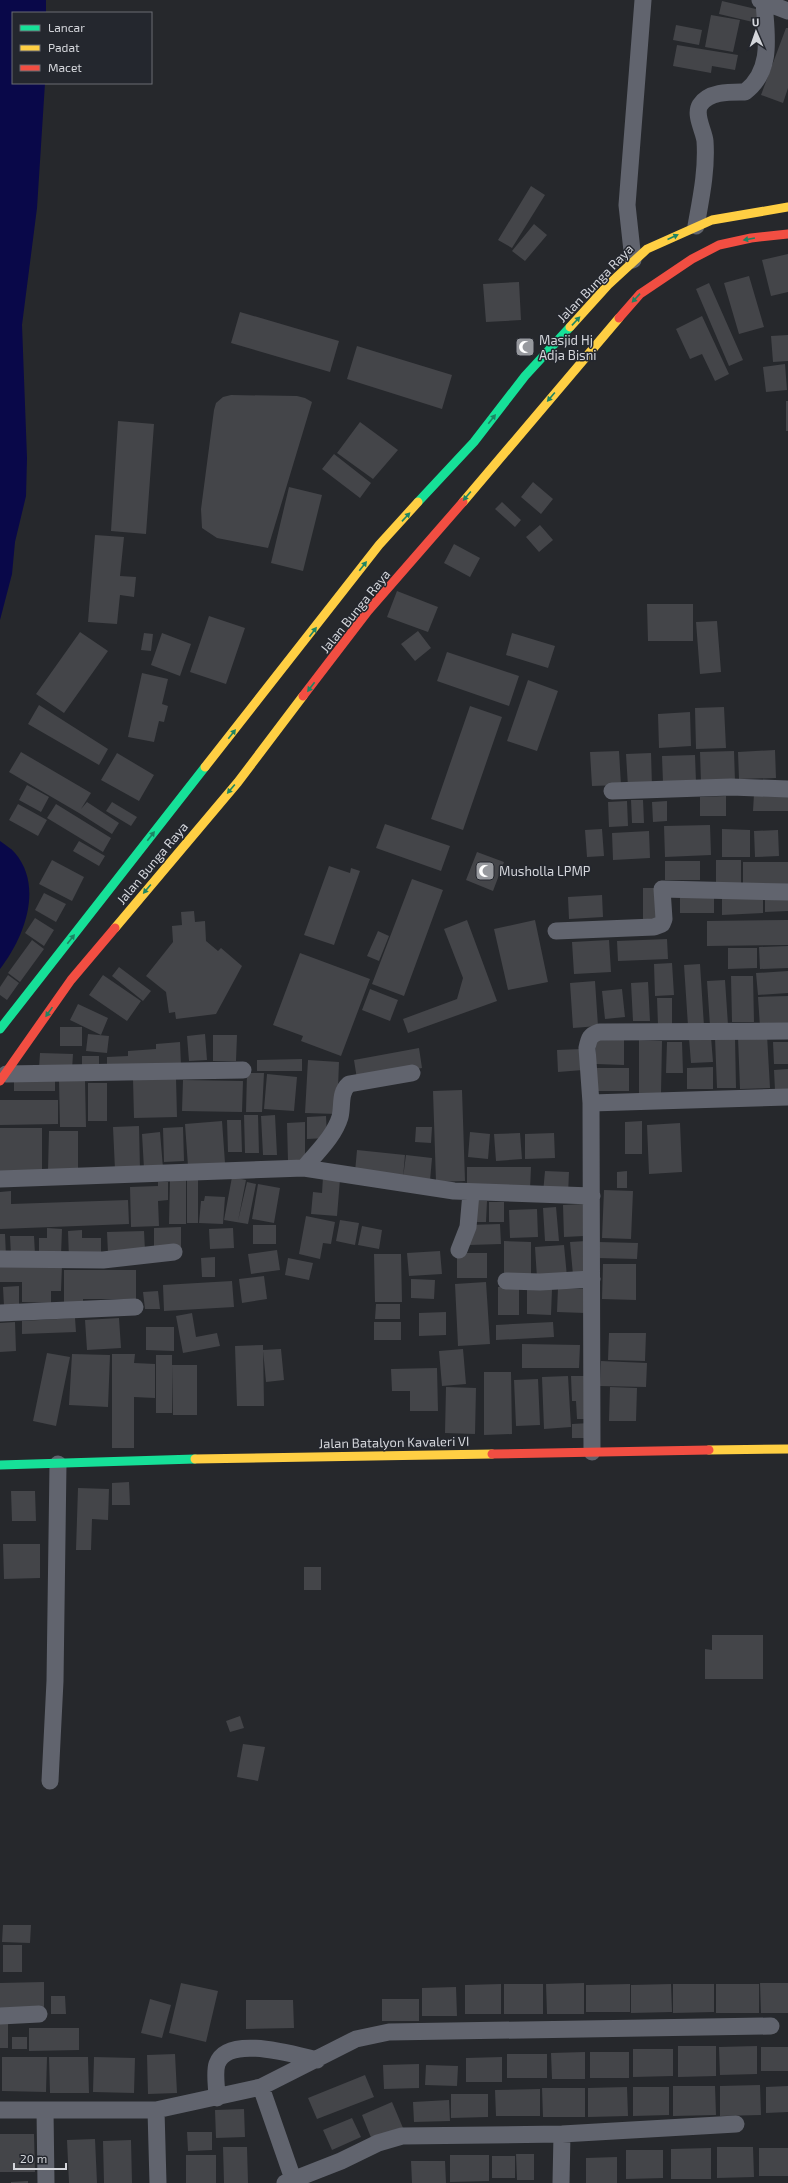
<svg xmlns="http://www.w3.org/2000/svg" width="788" height="2183" font-family="'Exo 2',sans-serif">
<style>
.water{fill:#090849}
.building{fill:#444549}
.lines{fill:none;stroke-linecap:round;stroke-linejoin:round}
.street{stroke:#61646e;stroke-width:17}
.fast{stroke:#16e098;stroke-width:9}
.slow{stroke:#ffcf43;stroke-width:9}
.jam{stroke:#f24e42;stroke-width:9}
.oneway{fill:#1d8463}
.labels{text-anchor:middle;dominant-baseline:central;stroke-width:3;stroke-linejoin:round;paint-order:stroke}
.street-label{font-size:13px;fill:#d4d6db;stroke:#24272e}
.poi-label{font-size:13px;fill:#d4d6db;stroke:#24272e;text-anchor:start}
</style>
<rect width="100%" height="100%" fill="#26282c"/>
<path class="water" d="M0 0H46V13H13V83H45L37 208 22 325 27 458 26 496 15 542 12 574 0 620Z
M0 841C5 845 11 848 15 853 44 887 24 938 0 969Z"/>
<path class="building" d="M722 1 760 10 757 23 719 14Z
M711 15 740 20 733 52 705 47Z
M676 25 702 30 699 45 673 40Z
M786 28H788V88L783 103 761 95Z
M677 45 738 55 735 70 712 66 711 73 673 66Z
M531 186 545 195 512 248 498 240Z
M534 224 547 235 525 261 512 251Z
M788 254V292L771 296 762 260Z
M749 276 764 327 739 334 724 283Z
M519 282 521 320 486 322 483 284Z
M709 283 743 360 729 366 696 289Z
M240 312 339 341 330 372 231 343Z
M702 316 729 374 715 381 702 354 690 359 676 329Z
M788 335V361L773 362 771 336Z
M357 346 452 375 442 409 347 379Z
M785 364 787 390 766 392 763 367Z
M231 395 297 396 305 398 312 402 268 548 217 538 202 528 201 509 214 410 216 403 223 397Z
M786 401H788V431H786Z
M118 421 154 424 146 534 111 531Z
M360 422 398 450 373 479 337 453Z
M334 454 371 483 360 498 322 469Z
M533 482 553 499 541 514 521 497Z
M289 487 322 495 303 571 271 563Z
M502 502 521 520 515 527 495 509Z
M540 525 553 540 539 552 526 537Z
M95 535 124 537 120 576 136 577 134 597 120 595 117 624 88 622Z
M454 544 480 558 470 577 444 563Z
M397 591 438 607 428 632 387 617Z
M647 604H693V641H648Z
M209 616 245 628 226 684 190 672Z
M717 621 721 672 700 674 696 622Z
M418 631 431 648 415 661 401 644Z
M80 632 108 651 64 713 36 694Z
M144 633 153 634 151 651 141 650Z
M162 633 191 644 180 676 151 665Z
M512 633 555 646 548 668 506 655Z
M447 652 519 676 509 706 437 681Z
M142 673 168 679 162 704 168 706 164 722 159 721 154 742 128 737Z
M528 680 558 691 537 751 507 741Z
M39 705 108 749 99 765 28 724Z
M470 706 502 717 463 830 431 819Z
M724 707 726 748 696 749 695 708Z
M690 712 691 746 659 748 658 714Z
M775 750 776 778 739 779 738 752Z
M619 751 621 785 592 786 590 752Z
M734 751 735 781 701 782 700 752Z
M21 752 91 793 81 809 87 802 119 823 112 834 79 813 9 772Z
M117 753 154 775 139 801 101 780Z
M651 753 652 786 628 787 626 754Z
M695 755 696 782 663 783 662 756Z
M27 785 49 797 41 812 19 800Z
M754 794H788V811H753Z
M726 796V816H700V797Z
M631 800H643L644 823H632Z
M627 801 628 826 609 827 608 802Z
M667 801V821L653 822 652 802Z
M112 802 137 817 131 826 106 811Z
M18 804 47 820 38 836 9 820Z
M56 804 111 838 103 852 47 818Z
M385 824 450 846 441 871 376 848Z
M710 825 711 855 665 857 664 826Z
M602 829 604 856 587 857 585 830Z
M722 829 750 830V857H722Z
M778 830 779 856 755 857 754 831Z
M649 831 650 858 613 860 612 833Z
M79 841 105 856 99 866 73 851Z
M477 852 504 862 493 891 466 880Z
M52 860 84 877 72 901 39 884Z
M716 860H741V888H716Z
M665 861H700V880H665Z
M743 862H788V885H743Z
M329 866 350 873 351 868 360 871 334 945 304 935Z
M412 879 443 890 404 996 372 984Z
M643 888H659V921H643Z
M44 893 66 904 56 922 35 910Z
M602 895 603 917 569 919 568 897Z
M680 895H714V913H680Z
M763 896V913L722 915V898Z
M788 897V911L765 912V898Z
M194 911 195 922 205 921 206 941 218 951 221 948 242 966 216 1014 176 1019 175 1012 169 1013 166 992 146 976 173 942 172 926 182 925 181 912Z
M35 918 54 930 44 946 25 933Z
M467 920 497 1001 408 1033 403 1019 457 999 463 978 444 929Z
M535 920 548 982 508 990 494 929Z
M788 920V945L707 946V921Z
M378 931 389 936 379 961 367 956Z
M667 939 668 959 618 961 617 941Z
M32 940 44 949 20 982 8 973Z
M609 940 611 972 574 974 572 942Z
M788 946V968L760 969 759 947Z
M728 948H757V968L728 969Z
M300 953 370 979 341 1056 301 1041 303 1036 273 1025Z
M672 963 674 995 655 996 654 964Z
M700 964 704 1026H688L684 965Z
M119 967 151 991 143 1001 112 976Z
M788 971V993L758 995 756 973Z
M8 975 19 983 7 1000 0 995V987Z
M103 975 141 1001 127 1021 89 995Z
M731 976H753L754 1022H732Z
M725 980 728 1025 710 1026 707 981Z
M595 981 598 1026 573 1028 570 983Z
M648 982 650 1021H633L631 983Z
M370 989 398 1000 390 1021 362 1010Z
M622 989 625 1017 605 1019 602 991Z
M788 996V1026L760 1027 758 997Z
M657 998H672V1025H658Z
M78 1004 108 1018 101 1035 70 1020Z
M60 1027H82V1046H60Z
M88 1034 109 1036 107 1053 86 1051Z
M205 1034 207 1060 189 1061 187 1036Z
M213 1035H237L236 1061H213Z
M767 1035 770 1088 740 1089 738 1037Z
M711 1037 713 1062 691 1063 689 1038Z
M735 1037 736 1088H717L715 1038Z
M596 1039 624 1040V1065L596 1064Z
M639 1040 662 1041 661 1094H639Z
M180 1042 181 1066 107 1071V1057L128 1056V1051L156 1049V1044Z
M667 1042H682L683 1073H666Z
M773 1042H788V1064H774Z
M419 1048 422 1068 357 1079 354 1060Z
M582 1049 583 1070 558 1072 557 1050Z
M40 1053 73 1054 72 1070 39 1068Z
M82 1056H99V1066H82Z
M302 1059V1071H257V1060Z
M308 1060 339 1062 337 1114 305 1113Z
M713 1067V1089H687V1068Z
M594 1068H629V1091H594Z
M788 1069V1089L775 1090 774 1070Z
M247 1073H264L262 1112H246Z
M267 1074 297 1077 294 1111 264 1109Z
M176 1078 177 1117 134 1118 133 1079Z
M59 1080H85L86 1127H60Z
M183 1080 243 1081 242 1112 182 1111Z
M14 1081H55V1091H14Z
M88 1083H107V1121H88Z
M462 1090 465 1181 436 1182 433 1091Z
M0 1100H58V1124L0 1125Z
M244 1115H258L259 1153H245Z
M275 1115 277 1155H263L261 1116Z
M326 1116 327 1138 307 1139V1117Z
M227 1120H241L242 1152H228Z
M222 1121 225 1163 188 1166 185 1124Z
M642 1121V1154H625V1122Z
M305 1122V1161H288L287 1123Z
M680 1123 682 1172 649 1174 647 1125Z
M139 1126 140 1170H115L113 1127Z
M183 1127 184 1161 164 1162 163 1128Z
M416 1127H432L431 1143 415 1142Z
M0 1128H42V1171H0Z
M49 1131H78V1171L48 1170Z
M160 1132 163 1168 144 1169 142 1134Z
M470 1132 490 1134 488 1159 468 1157Z
M520 1133 522 1159 496 1161 494 1134Z
M554 1133 555 1158 525 1159V1134Z
M357 1150 405 1155 403 1178 355 1172Z
M406 1155 432 1158 430 1181 403 1178Z
M467 1167H531L530 1190H467Z
M545 1171 569 1172 568 1195 543 1193Z
M627 1171V1188H617V1172Z
M232 1177 246 1180 238 1221 247 1182 256 1184 248 1224 224 1220Z
M323 1177 340 1179 337 1216 311 1214 313 1192 322 1193Z
M187 1179H198V1223H187Z
M170 1180H186V1224H169Z
M158 1182H168V1200L158 1201 159 1226 131 1227 130 1187 158 1186Z
M258 1184 280 1188 274 1223 252 1219Z
M604 1190 633 1191 631 1239 602 1238Z
M11 1191V1204L128 1200 129 1224 0 1229V1192Z
M205 1196 225 1197 223 1224 199 1223 201 1201H204Z
M471 1200 487 1201 486 1222H471Z
M489 1202H504V1222H489Z
M583 1204 584 1236 564 1237 563 1205Z
M556 1207 559 1241H545L543 1208Z
M537 1209 538 1237 510 1238 509 1210Z
M306 1216 335 1222 331 1244 323 1243 320 1259 299 1254Z
M340 1220 359 1223 355 1245 336 1241Z
M500 1224 501 1244 469 1245 468 1225Z
M253 1225H276V1244H253Z
M362 1226 382 1230 379 1249 358 1245Z
M181 1227V1248H154V1228Z
M47 1228 62 1229 61 1256 39 1253V1238H47Z
M233 1228 234 1248 210 1249 209 1229Z
M82 1230V1238H101V1258L69 1259 68 1231Z
M144 1231 145 1251 108 1253 107 1232Z
M0 1234H5L6 1256H0Z
M10 1236H34L35 1254 11 1255Z
M504 1241 531 1242V1277L504 1276Z
M586 1241 589 1274 573 1275 570 1242Z
M598 1242 638 1243 637 1259 597 1258Z
M564 1245 567 1277 537 1278 535 1247Z
M277 1250 280 1270 251 1274 248 1254Z
M440 1251 442 1274 409 1276 407 1253Z
M457 1253H487V1278H457Z
M374 1254H401L402 1302H375Z
M215 1257V1277H202L201 1258Z
M288 1258 313 1263 309 1280 285 1275Z
M603 1264H636V1300L602 1299Z
M0 1265H62L61 1291H51V1303L22 1302V1282H0Z
M64 1270H136V1299H83V1309L64 1308Z
M264 1276 267 1299 242 1303 239 1279Z
M411 1279 435 1280 434 1299 411 1298Z
M232 1281 234 1307 164 1311 163 1285Z
M486 1282 490 1344 458 1346 455 1284Z
M19 1286V1306H4L3 1287Z
M498 1287H519V1315H498Z
M527 1288 552 1289 551 1315 527 1314Z
M558 1288 586 1289 585 1313 557 1312Z
M158 1291 160 1309H145L143 1292Z
M376 1304H400V1319H375Z
M446 1312V1335L419 1336V1313Z
M192 1313 196 1337 217 1333 220 1346 183 1353 176 1316Z
M75 1318 76 1332 22 1334V1321Z
M119 1318 121 1348 87 1350 85 1320Z
M15 1322 16 1351 0 1352V1323Z
M374 1322H401V1340H374Z
M553 1322 554 1337 496 1340V1325Z
M146 1327H174V1351L146 1350Z
M609 1333H646L645 1361 608 1360Z
M522 1344 580 1345 579 1368H522Z
M263 1345 264 1406H237L235 1346Z
M281 1349 284 1380 266 1382 263 1350Z
M463 1349 466 1384 442 1386 439 1351Z
M47 1353 70 1357 56 1426 33 1421Z
M72 1354 110 1355 108 1407 69 1405Z
M112 1354H135L134 1363 155 1364V1398L134 1397V1448H112Z
M156 1355H172V1413H156Z
M601 1361 647 1363 646 1387 600 1386Z
M172 1365H197V1415H173Z
M437 1368 438 1411H410V1391H392L391 1369Z
M484 1372H511L512 1434 484 1435Z
M568 1376 571 1427 544 1429 542 1377Z
M571 1376H588L590 1419H577L576 1401H572Z
M538 1379 540 1425 516 1426 514 1380Z
M446 1387 476 1388 475 1434 445 1433Z
M610 1387 637 1388 636 1421H609Z
M590 1423 591 1438H572V1424Z
M129 1482 130 1505H112V1483Z
M78 1488 109 1489 108 1520 92 1519 91 1550H76Z
M11 1491H35L36 1521H12Z
M3 1544H40V1578L4 1579Z
M304 1567H321V1590H304Z
M712 1635H763V1679H705V1649L712 1650Z
M240 1716 244 1728 230 1732 226 1721Z
M243 1744 265 1747 258 1781 237 1777Z
M3 1925H31L30 1943 2 1942Z
M3 1945H22V1972H3Z
M44 1982V2008L0 2009V1983Z
M181 1983 218 1991 206 2042 169 2033Z
M584 1983V2014H547L546 1984Z
M760 1983H788V2013H761Z
M501 1984V2014H465V1985Z
M504 1984H543V2014H504Z
M630 1984V2012H586V1985Z
M671 1984 672 2012 631 2013V1985Z
M673 1984H714V2012L673 2013Z
M716 1984H759V2013H716Z
M456 1987 457 2016H422V1988Z
M51 1996H65L66 2014H51Z
M150 1999 171 2005 162 2038 141 2033Z
M382 1999H419V2021H382Z
M246 2000H293L294 2028 246 2029Z
M0 2024H8V2048H0Z
M29 2028H79V2050L29 2051Z
M12 2037H27V2049H12Z
M678 2046H716V2076L678 2077Z
M757 2046V2074L720 2075 719 2047Z
M761 2047H788V2071H761Z
M633 2049H673V2076L633 2077Z
M585 2052V2079H552L551 2053Z
M590 2052H629V2078H590Z
M175 2054 177 2093 148 2094 147 2055Z
M507 2054H547V2078H507Z
M2 2057H47L46 2092 2 2091Z
M49 2057H88L89 2093H50Z
M94 2057 135 2058 134 2093 93 2092Z
M502 2057V2082H466V2058Z
M419 2064V2088L384 2089 383 2065Z
M426 2065 458 2066 457 2086 425 2085Z
M365 2075 374 2097 317 2119 308 2098Z
M760 2085 761 2115 720 2116V2086Z
M673 2086H715L716 2115 673 2116Z
M788 2086V2112L766 2113V2087Z
M627 2087 628 2116 588 2117V2088Z
M633 2087H669V2115L633 2116Z
M542 2088H585V2117H543Z
M540 2089V2116H496L495 2090Z
M451 2094H488V2117L451 2118Z
M449 2100 450 2121 414 2122 413 2102Z
M392 2102 403 2128 372 2140 362 2115Z
M244 2109 245 2137 216 2138 215 2110Z
M352 2118 361 2137 332 2150 323 2130Z
M187 2132H212V2150L188 2151Z
M0 2134H34L35 2172H0Z
M95 2139 97 2183H69L67 2140Z
M131 2140 132 2183H104L103 2141Z
M223 2147H247L248 2183H224Z
M717 2147H753L754 2177 717 2178Z
M711 2148V2179H671V2149Z
M759 2148H788V2176H759Z
M626 2150H663V2178L626 2179Z
M516 2154H534V2180H517Z
M186 2155H216V2183H186Z
M450 2155H489V2181L450 2182Z
M492 2156H515V2178H492Z
M617 2157V2183H586V2158Z
M411 2161H445L446 2183H412Z
M28 2181V2183H11V2182Z"/>
<g class="lines">
<path class="street" d="M764 2 788 11
M696 226C701 198 707 170 705 141 704 131 694 115 700 105 709 91 731 92 745 92 774 70 766 33 764 2L760 0
M633 260 627 205 643 0
M612 791 731 787 788 789
M556 931 654 927 662 924 664 919 662 889 788 892
M6 1074 243 1070
M591 1103 788 1097
M304 1168C316 1153 334 1137 340 1117 343 1105 339 1093 349 1084L412 1073
M0 1179 304 1168 454 1191 592 1196
M459 1250 468 1227 471 1193
M0 1259 103 1260 174 1252
M506 1281 540 1282 592 1279
M0 1313 135 1307
M592 1452 591 1103 587 1048C589 1038 590 1035 599 1032L788 1031
M50 1781 55 1681 58 1464
M0 2016 39 2014
M261 2087 293 2179
M217 2098C217 2088 214 2073 217 2064 227 2034 295 2055 317 2060
M0 2110H156L261 2087 356 2039 389 2032 771 2026
M45 2110 46 2183
M156 2110 158 2183
M285 2183 341 2161 378 2143 402 2136 562 2134 736 2124
M561 2183 562 2134"/>
<path class="fast" d="M418 502 474 442 525 376 570 327
M0 1029 205 767
M0 1465 195 1459"/>
<path class="slow" d="M570 327 608 285 647 249 712 220 788 207
M463 502 619 318
M205 767 379 545 418 502
M115 928 238 782 303 696
M709 1450 788 1449
M195 1459 492 1454"/>
<path class="jam" d="M619 318 640 294 692 259 719 245 751 238 788 234
M303 696 368 611 463 502
M0 1081 71 980 115 928
M492 1454 709 1450"/>
</g>
<defs><path id="oneway-solid" d="M-6-.8H1V-3.2L6.5 0L1 3.2V.8H-6Z"/></defs>
<g class="oneway">
<use href="#oneway-solid" transform="translate(673 237) rotate(-24)"/>
<use href="#oneway-solid" transform="translate(749 239) rotate(170)"/>
<use href="#oneway-solid" transform="translate(636 298) rotate(133)"/>
<use href="#oneway-solid" transform="translate(576 321) rotate(-47)"/>
<use href="#oneway-solid" transform="translate(551 397) rotate(130)"/>
<use href="#oneway-solid" transform="translate(492 419) rotate(-52)"/>
<use href="#oneway-solid" transform="translate(467 496) rotate(130)"/>
<use href="#oneway-solid" transform="translate(406 517) rotate(-47)"/>
<use href="#oneway-solid" transform="translate(363 566) rotate(-52)"/>
<use href="#oneway-solid" transform="translate(313 632) rotate(-53)"/>
<use href="#oneway-solid" transform="translate(311 687) rotate(127)"/>
<use href="#oneway-solid" transform="translate(232 734) rotate(-52)"/>
<use href="#oneway-solid" transform="translate(231 789) rotate(130)"/>
<use href="#oneway-solid" transform="translate(151 836) rotate(-52)"/>
<use href="#oneway-solid" transform="translate(147 889) rotate(130)"/>
<use href="#oneway-solid" transform="translate(71 939) rotate(-52)"/>
<use href="#oneway-solid" transform="translate(49 1012) rotate(125)"/>
</g>
<defs>
<g id="mosque-square" transform="scale(1)"><rect x="-9" y="-9" width="18" height="18" rx="4" fill="#97999e" stroke="#24272e"/><path d="M3.5-4.9A6 6 0 1 0 3.5 4.9A5 5 0 1 1 3.5-4.9Z" fill="#fff"/></g>
</defs>
<g fill-rule="evenodd">
<use href="#mosque-square" x="525" y="347"/>
<use href="#mosque-square" x="485" y="871"/>
</g>
<g class="labels">
<g class="street-label">
<text transform="translate(595 283) rotate(-46)">Jalan Bunga Raya</text>
<text transform="translate(355 611) rotate(-51)">Jalan Bunga Raya</text>
<text transform="translate(152 863) rotate(-50)">Jalan Bunga Raya</text>
<text transform="translate(394 1442) rotate(-1)">Jalan Batalyon Kavaleri VI</text>
</g>
<g class="poi-label">
<text x="539" y="340">Masjid Hj<tspan x="539" dy="15">Adja Bisni</tspan></text>
<text x="499" y="871">Musholla LPMP</text>
</g>
</g>
<rect x="12" y="12" width="140" height="72" fill="#24272e" stroke="#6a6d73"/>
<rect x="20" y="25" width="20" height="6" fill="#16e098" stroke="#6a6d73"/>
<text x="48" y="32" font-size="12" fill="#d4d6db">Lancar</text>
<rect x="20" y="45" width="20" height="6" fill="#ffcf43" stroke="#6a6d73"/>
<text x="48" y="52" font-size="12" fill="#d4d6db">Padat</text>
<rect x="20" y="65" width="20" height="6" fill="#f24e42" stroke="#6a6d73"/>
<text x="48" y="72" font-size="12" fill="#d4d6db">Macet</text>
<g transform="translate(756 32) rotate(358)" stroke="#24272e" stroke-width="3" paint-order="stroke">
<path d="M0-3L7 15L0 10L-7 15Z" fill="#d4d6db"/>
<text y="-6" font-size="11" font-weight="bold" text-anchor="middle" fill="#d4d6db">U</text>
</g>
<path d="M14 2163v6h52v-6" fill="none" stroke="#d4d6db" stroke-width="2"/>
<text x="20" y="2163" font-size="12" fill="#d4d6db" stroke="#24272e" stroke-width="3" paint-order="stroke">20 m</text>
</svg>
